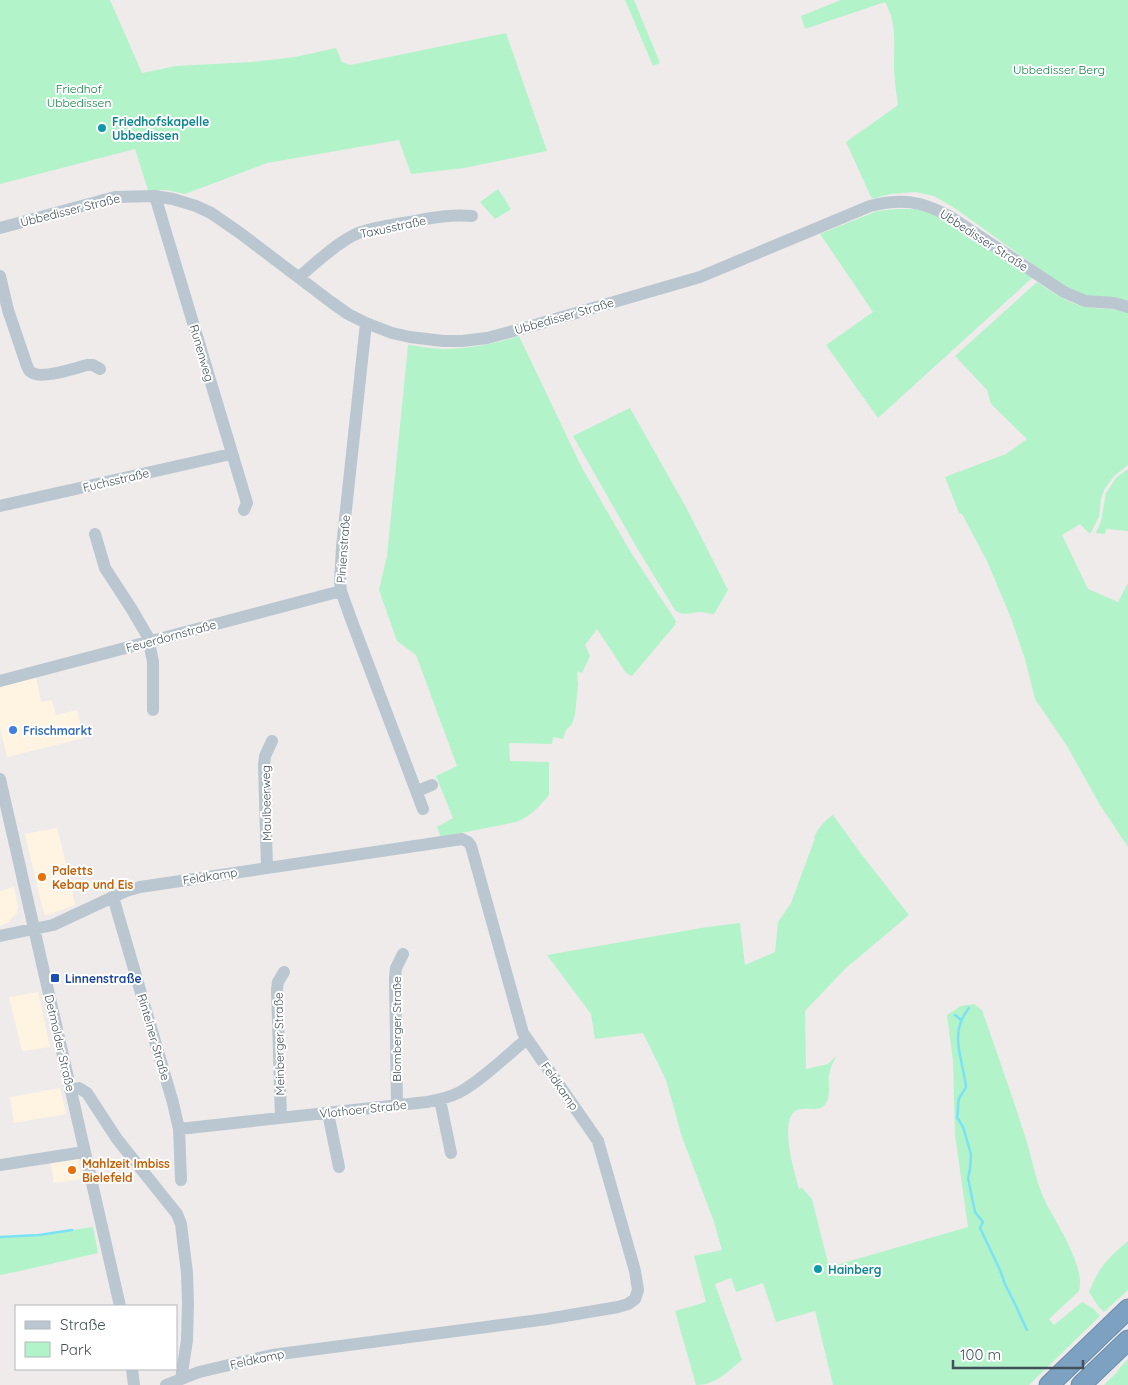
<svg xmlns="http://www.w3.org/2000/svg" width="1128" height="1385" font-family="Quicksand,sans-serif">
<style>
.commercial{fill:#fef4e1}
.green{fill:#b3f3c9}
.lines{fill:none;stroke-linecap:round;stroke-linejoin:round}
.stream{stroke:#7be2f6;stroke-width:2.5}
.highway-casing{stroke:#688cad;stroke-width:21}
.minor{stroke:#bac7d0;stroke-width:12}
.highway{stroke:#7da1c1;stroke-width:19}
.culture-dot{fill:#0f9aa8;stroke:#fff;stroke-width:2}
.shop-dot{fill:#3f7fe0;stroke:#fff;stroke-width:2}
.food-dot{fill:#e8710a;stroke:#fff;stroke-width:2}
.transit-dot{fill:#1a4fb4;stroke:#fff;stroke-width:2}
.labels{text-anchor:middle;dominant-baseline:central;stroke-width:4;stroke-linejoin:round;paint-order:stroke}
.park-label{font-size:12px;fill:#0c8342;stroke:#fff}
.culture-label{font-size:12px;font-weight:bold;fill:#0d838f;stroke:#fff;text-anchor:start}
.street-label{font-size:12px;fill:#42505b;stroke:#fff}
.shop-label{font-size:12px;font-weight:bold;fill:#366cbe;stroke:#fff;text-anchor:start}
.food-label{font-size:12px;font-weight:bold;fill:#c56008;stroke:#fff;text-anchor:start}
.transit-label{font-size:12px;font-weight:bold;fill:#164399;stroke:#fff;text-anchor:start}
</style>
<rect width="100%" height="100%" fill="#efebeb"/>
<path class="commercial" d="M36 677 41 702 52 700 56 715 77 710 84 738 7 757 0 728V686Z
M57 828 65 859 75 905 47 915H45L40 898 25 834Z
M14 887 18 908 17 913 9 922 0 926V891Z
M38 992 50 1047 22 1051 9 997Z
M60 1088 66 1114 14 1123 10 1097Z
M78 1159 82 1179 54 1183 51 1163Z"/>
<path class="green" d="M0 0H110L142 73 176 66 251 62 295 57 336 48 342 62 350 65 506 33 547 151 464 168 411 174 399 140 267 163 185 194 166 190H148L135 149 0 184Z
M625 0H634L660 63 653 66Z
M841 0H1128V301L1087 296 1059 283 956 209 934 196 915 192 890 194 872 199 846 142 898 105C896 91 894 79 894 65 894 42 897 23 885 2L805 29 801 16Z
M498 189 511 209 495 219 480 202Z
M897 209H915L933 213 950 222 1032 278 878 418 826 345 873 312 820 234 877 211Z
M1037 282C1051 291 1065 302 1082 306 1097 309 1113 308 1128 312V465L1114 476 1104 490 1101 498 1099 517 1090 534 1080 524 1062 535 1088 589 1118 602 1128 583V847L1100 805 1067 746 1035 699 1025 659 1011 618 987 561 962 514 959 513 945 477 1006 454 1027 439 991 404 987 390 955 356Z
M519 336 581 466 630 551 676 621 675 625 632 676 626 673 597 629 585 645 590 656 582 673 577 671 578 685 575 715 572 724 566 730 563 739 553 737 552 744 509 743 510 761 549 762V795C539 807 530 817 516 822L441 837 437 827 453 818 436 776 457 766 416 655 397 641 379 590 387 556 408 345C420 346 431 349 443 349 469 349 495 344 519 336Z
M630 408 687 509 728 590 714 614C709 614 705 612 700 612 691 612 683 617 675 610L637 548 573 436Z
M1128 469V531L1106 529 1105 534 1096 533 1101 521 1106 493 1116 478Z
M833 815 862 855 909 915 846 968 805 1011 806 1069 828 1064 837 1055C833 1062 830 1068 829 1076 828 1085 831 1095 826 1103 821 1112 811 1108 802 1109 775 1110 795 1174 799 1189L802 1188 812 1199 829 1267 968 1227 955 1135 953 1061 947 1015 961 1006 974 1004 982 1010C996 1051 1011 1092 1024 1133 1032 1156 1035 1181 1046 1203 1057 1224 1086 1268 1079 1291L1049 1319 1054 1325 1082 1302 1094 1309 1100 1316 1029 1385H833L815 1311 776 1322 763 1283 736 1292 731 1278 715 1284 742 1360C727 1372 716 1385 696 1385L675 1311 706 1302 694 1256 722 1250 714 1222 682 1137 666 1080 643 1033 595 1039 591 1014 547 955 707 927 740 923 745 965 775 952 778 922 791 903 815 838H814C818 828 824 821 833 815Z
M93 1227 98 1253 20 1271 0 1275V1237L39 1235Z
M1128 1241V1290L1104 1312 1098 1306 1089 1292C1099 1267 1107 1259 1128 1241Z
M1128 1359V1385H1104L1117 1372 1121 1366Z"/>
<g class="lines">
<path class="stream" d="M969 1008C948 1034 963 1059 966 1087 964 1092 961 1094 959 1099 957 1105 959 1111 957 1117L963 1127 971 1154 970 1169 968 1178 974 1207 975 1212 983 1222 980 1228 1000 1270 1005 1284 1015 1304 1027 1330
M955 1015 961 1020
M0 1237 39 1235 72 1230"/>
<g class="highway-casing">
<path id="highway" d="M1049 1385 1128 1309
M1081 1385 1128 1340"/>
</g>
<path class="minor" d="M155 196 247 503 244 510
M0 228 115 197 155 196 173 199 196 206 211 213 240 233 331 302 348 314 366 323 392 333 410 337 443 341H462L487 338 521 329 700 277 870 206C902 198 921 201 949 216L1064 292 1085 301 1114 303 1128 307
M0 276 8 310 27 366C28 368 29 371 31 372 40 380 76 368 87 365H93L100 369
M299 277C316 263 334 245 354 235 369 228 387 226 403 223 427 219 447 214 472 216
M366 323 342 547 340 582 341 591 351 619 423 809
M0 506 231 454
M95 534 105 568 131 608 148 637 153 662V710
M0 681 341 591
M0 779 120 1306
M417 791 432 785
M267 867 264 765 265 756 272 741
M113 897 173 1103 179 1129 181 1180
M0 936 53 925 126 891 140 887 462 839 468 842 471 846 523 1033 598 1141 635 1271 638 1290 635 1299 628 1304 618 1307 547 1319 272 1355 199 1372 166 1385
M70 1090 79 1088 87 1093 117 1139 177 1214 181 1224 187 1273 188 1304 187 1340 181 1379
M440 1100 451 1153
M397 1105 395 978 396 968 403 954
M328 1113 339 1167
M281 1118 277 989 278 982 284 972
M179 1129 427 1102C437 1100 448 1098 458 1093 480 1082 507 1055 527 1039
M0 1165 84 1152
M132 1369 134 1385"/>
<use href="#highway" class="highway"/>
</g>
<g class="culture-dot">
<circle cx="102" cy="128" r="5"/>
<circle cx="818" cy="1269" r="5"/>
</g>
<circle class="shop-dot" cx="13" cy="730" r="5"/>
<g class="food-dot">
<circle cx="42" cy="877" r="5"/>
<circle cx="72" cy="1170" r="5"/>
</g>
<rect class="transit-dot" x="50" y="973" width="10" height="10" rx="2.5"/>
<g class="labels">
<g class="park-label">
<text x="1059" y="69">Ubbedisser Berg</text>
<text x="79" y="88">Friedhof<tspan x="79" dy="14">Ubbedissen</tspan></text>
</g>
<g class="culture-label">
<text x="112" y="121">Friedhofskapelle<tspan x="112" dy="14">Ubbedissen</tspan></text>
<text x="828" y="1269">Hainberg</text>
</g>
<g class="street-label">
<text transform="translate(70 210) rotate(-14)">Ubbedisser Straße</text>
<text transform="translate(393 227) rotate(-12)">Taxusstraße</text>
<text transform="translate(984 240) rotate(33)">Ubbedisser Straße</text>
<text transform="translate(564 316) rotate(-16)">Ubbedisser Straße</text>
<text transform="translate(202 353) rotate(74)">Runenweg</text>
<text transform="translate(116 480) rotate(-13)">Fuchsstraße</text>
<text transform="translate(343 549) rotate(-86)">Pinienstraße</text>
<text transform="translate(171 636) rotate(-15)">Feuerdornstraße</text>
<text transform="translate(266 803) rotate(-91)">Maulbeerweg</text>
<text transform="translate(210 876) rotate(-9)">Feldkamp</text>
<text transform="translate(396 1029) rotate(-90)">Blomberger Straße</text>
<text transform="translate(154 1037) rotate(74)">Rintelner Straße</text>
<text transform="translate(60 1043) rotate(77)">Detmolder Straße</text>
<text transform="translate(279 1044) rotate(-91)">Meinberger Straße</text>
<text transform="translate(560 1086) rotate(55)">Feldkamp</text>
<text transform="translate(363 1109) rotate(-6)">Vlothoer Straße</text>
<text transform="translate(257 1359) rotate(-12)">Feldkamp</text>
</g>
<g class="shop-label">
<text x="23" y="730">Frischmarkt</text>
</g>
<g class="food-label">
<text x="52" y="870">Paletts<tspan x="52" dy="14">Kebap und Eis</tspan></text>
<text x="82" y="1163">Mahlzeit Imbiss<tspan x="82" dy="14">Bielefeld</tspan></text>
</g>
<g class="transit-label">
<text x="65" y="978">Linnenstraße</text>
</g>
</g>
<rect x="15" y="1305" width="162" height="65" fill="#ffffff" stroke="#b3b9bd"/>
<rect x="25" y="1321" width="25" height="8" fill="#bac7d0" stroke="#b3b9bd"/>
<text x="60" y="1330" font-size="15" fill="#42505b">Straße</text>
<rect x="25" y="1342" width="25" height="15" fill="#b3f3c9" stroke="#b3b9bd"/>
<text x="60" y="1355" font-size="15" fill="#42505b">Park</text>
<path d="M953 1360v8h130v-8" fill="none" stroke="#42505b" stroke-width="2.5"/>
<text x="960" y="1360" font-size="15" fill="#42505b" stroke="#ffffff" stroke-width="4" paint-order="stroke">100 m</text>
</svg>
